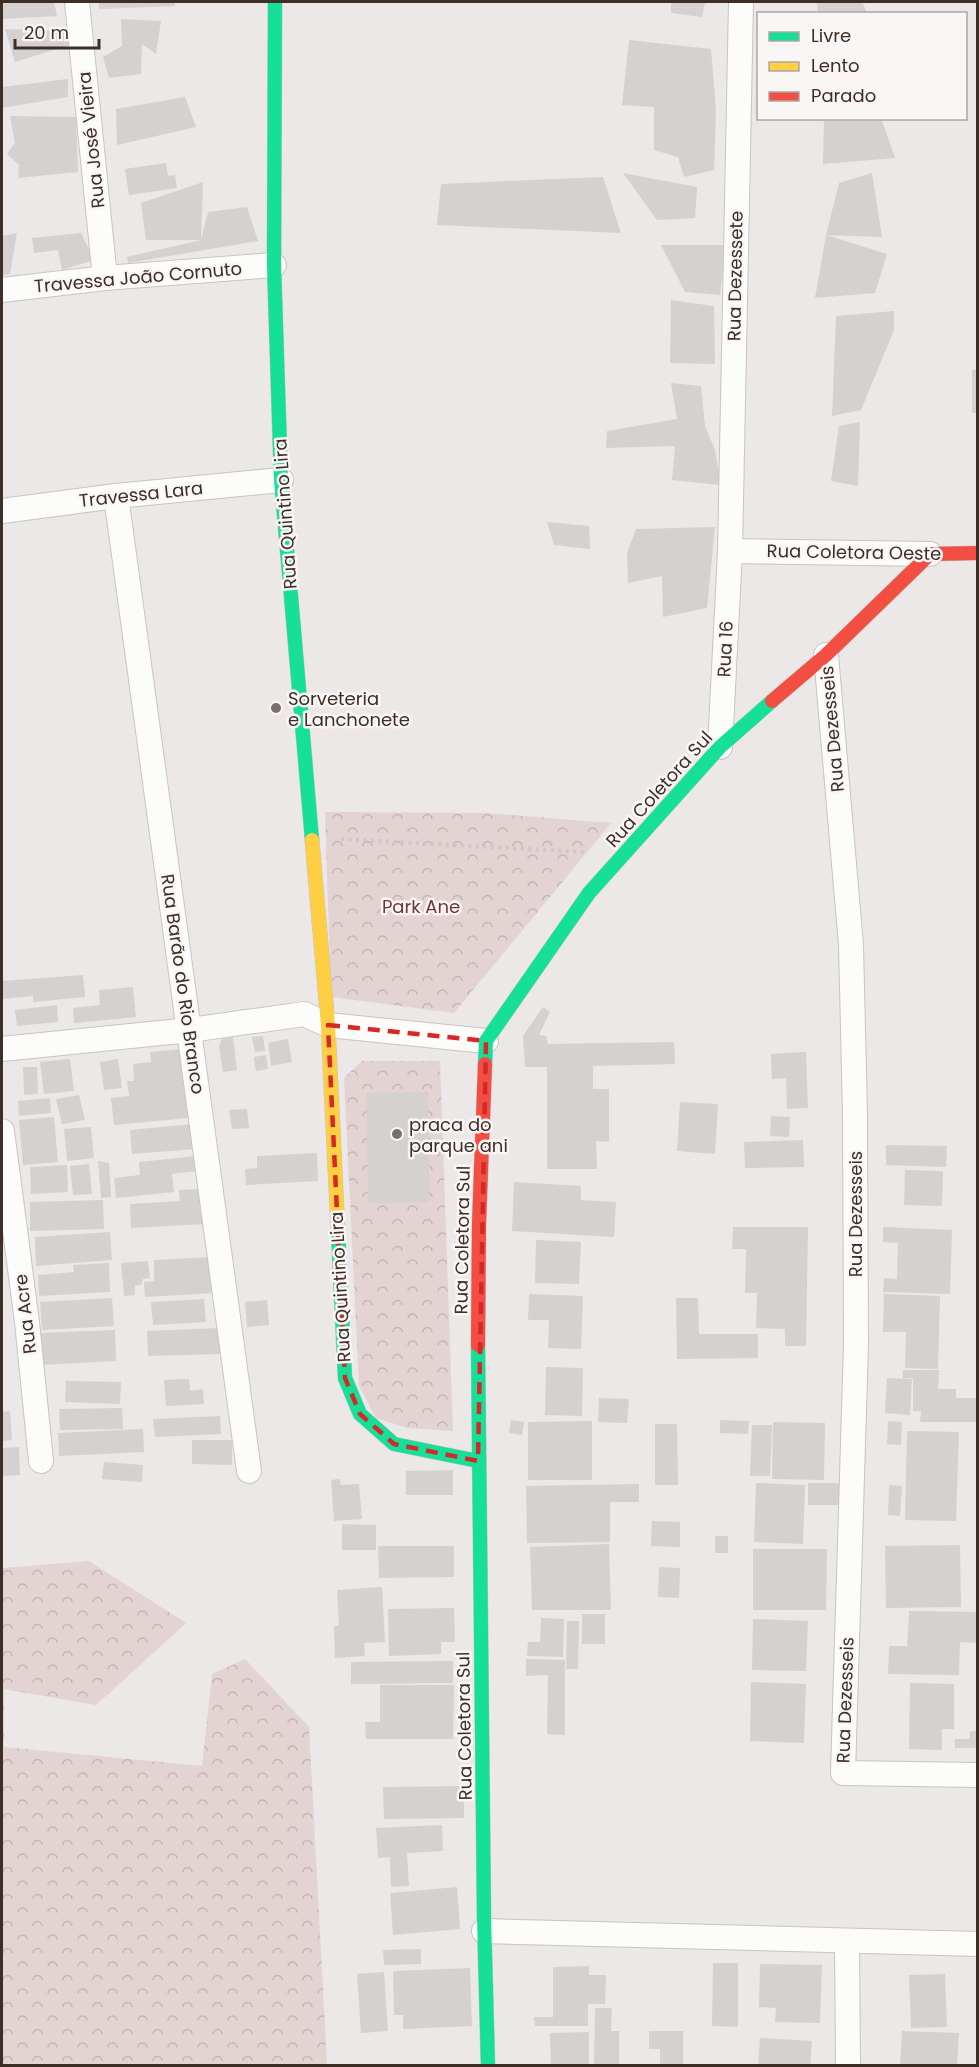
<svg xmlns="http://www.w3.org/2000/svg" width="979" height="2067" font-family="Poppins,sans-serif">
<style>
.forest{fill:url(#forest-crowns)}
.building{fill:#d4d1d0}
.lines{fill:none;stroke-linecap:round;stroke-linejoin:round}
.street-casing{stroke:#c7c4c3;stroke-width:26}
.fast-casing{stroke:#c7c3c1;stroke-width:15}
.slow-casing{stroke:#c7c3c1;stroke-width:15}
.jam-casing{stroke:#c7c3c1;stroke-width:15}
.path{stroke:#cdc8c7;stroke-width:4;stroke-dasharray:3 4.5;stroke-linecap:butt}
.street{stroke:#fcfcfb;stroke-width:24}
.fast{stroke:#16e098;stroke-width:14}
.slow{stroke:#ffcf43;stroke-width:14}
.jam{stroke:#f24e42;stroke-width:14}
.marked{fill:none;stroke:#d62828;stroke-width:4.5;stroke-dasharray:12 8;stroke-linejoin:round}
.poi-dot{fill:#7a6f6a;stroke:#faf6f6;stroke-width:2}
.labels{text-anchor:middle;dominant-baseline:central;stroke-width:5;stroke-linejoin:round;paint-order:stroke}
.street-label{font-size:18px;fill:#3d2e26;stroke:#faf6f6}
.poi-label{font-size:18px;fill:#3d2e26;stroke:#faf6f6;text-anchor:start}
.park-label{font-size:18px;fill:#703534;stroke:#faf6f6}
</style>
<defs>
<pattern id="forest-crowns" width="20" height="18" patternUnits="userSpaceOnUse" patternTransform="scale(1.5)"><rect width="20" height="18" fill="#e3d3d3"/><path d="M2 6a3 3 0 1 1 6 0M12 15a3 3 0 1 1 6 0" fill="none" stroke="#c4b5b5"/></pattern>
</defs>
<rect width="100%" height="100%" fill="#ebe8e7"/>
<path class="forest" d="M325 812 486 813 611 823 454 1013 331 997Z
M362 1061H440L453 1431 408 1428 376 1418 359 1386 344 1078Z
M89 1561 186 1623 96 1705 4 1689V1747L202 1766 212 1674 245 1659 309 1727 327 2065H2V1568Z"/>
<path class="building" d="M2 2H54L57 16 2 19Z
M99 2H175V6L99 9Z
M671 2H705L702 17 671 13Z
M817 2H862L868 14H818Z
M121 19 161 21 156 54 142 44 141 74 109 78 103 57 122 46Z
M5 29 65 31 70 45 15 62Z
M629 40 711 49 716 111 714 170 684 177 678 157 654 150V107L622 105Z
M68 79V97L2 108V87Z
M185 97 196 127 117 145 116 109Z
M10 116 76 117 78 172 18 178 19 165 7 154 15 143Z
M836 118H881L895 158 823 164 824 120Z
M166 163 168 176 175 175 177 188 129 195 125 169Z
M623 173 697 187 695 218 657 220Z
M872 173 882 237 826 235 839 183Z
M603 177 621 233 437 225 441 184Z
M203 182 201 240H146L141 203Z
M247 207 258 241 128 263 127 257 201 240 208 212Z
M17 233 10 274 2 275V236Z
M81 233 94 260 62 270 58 250 34 253 32 238Z
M826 235 887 254 875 293 815 298Z
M661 245H726L720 295 685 292Z
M671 300 714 306 715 364 670 363Z
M894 311V330L861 410 832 416 836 316Z
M978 369V413H972V370Z
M671 383 701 386 705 426 715 450 721 485 672 480 675 446 606 448 607 431 677 419Z
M860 422 858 486 831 481 839 426Z
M547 522 589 526 590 549 554 545Z
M715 527 707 608 663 617 662 576 628 583 627 553 636 529Z
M83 975 85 997 33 1002V996L2 999V981Z
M133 987 136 1017 74 1023 73 1008 100 1005 99 990Z
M57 1005 58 1022 17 1026 15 1010Z
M543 1007 550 1012 539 1035 546 1036 548 1044 674 1042 675 1064 593 1066V1089H609V1142L596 1141 597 1169H547V1067H525L523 1036Z
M263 1036 265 1051 255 1052 252 1037Z
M233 1037 237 1070 223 1072 219 1046 222 1039Z
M288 1039 292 1062 271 1066 268 1043Z
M182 1049 188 1118 114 1125 111 1098 129 1096 127 1081H134L133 1064 151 1062 150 1052Z
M806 1052 808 1108 787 1109 786 1078 772 1079 771 1054Z
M266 1055 268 1069 256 1071 254 1057Z
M70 1059 74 1091 44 1094 40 1062Z
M118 1059 122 1088 104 1090 100 1062Z
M23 1067H37L38 1094 24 1095Z
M428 1092 429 1202 368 1203 366 1093Z
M79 1095 85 1120 62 1124 56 1099Z
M50 1098 51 1113 19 1116 18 1101Z
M680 1102 718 1104 715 1154 677 1151Z
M247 1109 249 1128 232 1129 229 1110Z
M771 1116 790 1117 789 1137 770 1136Z
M54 1117 58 1162 23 1165 19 1120Z
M193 1124 196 1149 132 1154 130 1130Z
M91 1127 94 1158 67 1161 64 1129Z
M803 1140 804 1167 745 1168 744 1142Z
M886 1145 947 1146 946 1167 886 1165Z
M317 1153 318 1181 246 1185 245 1169 257 1168V1156Z
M197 1156 198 1171 172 1174 174 1192 116 1198 114 1178 140 1175 139 1162Z
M98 1161 109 1163 111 1197 101 1198Z
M89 1164 92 1194 73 1195 70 1166Z
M67 1165 68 1192 31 1194 30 1167Z
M905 1170 943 1171 942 1206 904 1205Z
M514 1182 581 1186V1200L616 1202 614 1237 512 1231Z
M199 1189 200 1213 205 1212 206 1224 131 1228 130 1204 180 1201 179 1190Z
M103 1200 104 1229 30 1231V1202Z
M733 1227H808L806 1346H785V1329L756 1328 757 1293H745L746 1249H732Z
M883 1227 952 1230 950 1294 883 1292 884 1278 897 1279 898 1243 883 1242Z
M110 1232 112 1260 36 1266 35 1237Z
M536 1240 581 1242 579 1284 535 1283Z
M213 1257 215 1293 145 1297 144 1282 154 1281V1260Z
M148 1261 150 1278 143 1279 141 1285 135 1286V1295L124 1296 121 1263Z
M109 1263 110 1292 39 1296 38 1275 74 1272 73 1265Z
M529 1294 583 1296 581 1349 548 1348 549 1320H528Z
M884 1294 940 1296 938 1369 905 1368 906 1332H883Z
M112 1298 114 1326 42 1330 40 1302Z
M676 1298H698L699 1334H758V1358L677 1359Z
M204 1299 206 1322 153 1325 151 1302Z
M267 1300 269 1325 247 1327 245 1302Z
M219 1328 220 1354 148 1356 147 1331Z
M115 1330 116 1361 40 1365 39 1333Z
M546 1367 583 1368 582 1416 545 1415Z
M903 1370H939L938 1389H956V1398H978V1422H920L921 1411H913V1378H903Z
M887 1378 912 1379 910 1415 885 1413Z
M189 1379 190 1391 203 1389 204 1404 166 1406 164 1380Z
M66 1381 121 1382 120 1404 65 1402Z
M599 1398 629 1399 627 1423 598 1422Z
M122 1408 123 1429 60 1430 59 1409Z
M10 1411 12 1440 2 1441V1412Z
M220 1416 221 1434 155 1437 153 1419Z
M511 1420 524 1422 522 1435 509 1433Z
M720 1420 749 1421 748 1434 720 1433Z
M592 1421V1480H528V1422Z
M888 1421 902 1422 901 1445 887 1444Z
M773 1422 825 1423 824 1480 772 1479Z
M655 1424H677L678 1485H655Z
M752 1425H772L770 1476H750Z
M143 1429 144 1452 59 1456 58 1433Z
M907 1431 959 1432 956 1521 905 1520Z
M192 1440H232V1465L192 1464Z
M19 1447 20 1475 2 1476V1448Z
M104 1462 143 1465 142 1482 102 1479Z
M453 1470V1495H406V1471Z
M340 1479 341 1485 359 1484 362 1519 334 1521 331 1480Z
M756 1483 805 1485 803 1544 754 1542Z
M808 1483H842V1505H808Z
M639 1484V1502H610V1542L527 1543 526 1486Z
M889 1485 902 1486 900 1516 888 1515Z
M652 1521 680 1522V1547L651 1546Z
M342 1524 376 1525V1550H342Z
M715 1536H728V1553H715Z
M609 1544 611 1610H532L530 1547Z
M960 1545 961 1607 886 1608 885 1546Z
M378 1546H454V1577L379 1578Z
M753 1549H827L826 1610H753Z
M659 1567 680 1568 679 1598 658 1597Z
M382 1587 385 1642 364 1643 365 1656 335 1658 334 1626H339L337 1590Z
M454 1608 455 1642H441V1654L389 1656 388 1609Z
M909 1611 978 1612V1643L960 1642 959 1675 888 1674 889 1646H907Z
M582 1614H605V1644H582Z
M541 1618 564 1619 563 1657 527 1656 528 1642H540Z
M753 1619 808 1621 806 1671 752 1670Z
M567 1621H579L578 1669H566Z
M526 1659 565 1660V1735L547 1734 548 1675 526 1676Z
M453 1661V1683L351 1684V1662Z
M751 1682 806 1684 804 1743 750 1741Z
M910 1683 954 1684V1729H942V1750L909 1749Z
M380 1685H454L453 1739H366L365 1722H380Z
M970 1731H978V1748H955V1739H970Z
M464 1786V1818L384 1819 383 1787Z
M442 1825 443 1851 407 1853 409 1886 391 1887 390 1857 378 1858 376 1828Z
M457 1887 460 1929 393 1935 390 1893Z
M421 1949V1964L384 1965 383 1950Z
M713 1963H738V2027L712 2026Z
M760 1964 822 1965 820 2023 775 2022 776 2008 759 2007Z
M589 1966V1975H606L605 2004H588V2026H535L534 2017H553V1967Z
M470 1968 472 2026 403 2029V2015H394L393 1971Z
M384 1972 388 2031 361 2033 357 1974Z
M945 1974 947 2027 911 2028 909 1975Z
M595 2008H612L611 2031H619V2066H594Z
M649 2031H683V2066H660V2049H649Z
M902 2031 959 2033 957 2066H900Z
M589 2032V2064L551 2066 550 2033Z
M760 2038 812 2041 810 2066H758Z"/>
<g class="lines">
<g class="street-casing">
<path id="street" d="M77 2 105 278
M2 290 105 278 274 265
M116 496 249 1471
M2 511 116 496 281 480
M730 551 930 554
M826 655 851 945 855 1114 856 1345 843 1773 978 1775
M720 747 730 551 741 2
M2 1049 190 1030 304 1014 328 1025 486 1041
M2 1131 27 1322 41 1461
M484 1931 978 1944
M847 1941 848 2066"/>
</g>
<g class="fast-casing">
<path id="fast" d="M275 2 274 265 281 480 312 840
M485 1064 486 1041 589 893 720 747 772 701
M338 1231 345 1378 360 1414 394 1444 478 1461
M478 1345 484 1917 488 2066"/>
</g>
<g class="slow-casing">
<path id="slow" d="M312 840 328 1025 338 1231"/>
</g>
<g class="jam-casing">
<path id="jam" d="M772 701 826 655 930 554 978 553
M478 1345 479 1224 485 1064"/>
</g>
<path class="path" d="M341 839 585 852"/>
<use href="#street" class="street"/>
<use href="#fast" class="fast"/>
<use href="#slow" class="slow"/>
<use href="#jam" class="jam"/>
</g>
<path class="marked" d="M328 1025 486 1041 478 1461 394 1444 360 1414 345 1378Z"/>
<g class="poi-dot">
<circle cx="276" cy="708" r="6"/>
<circle cx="397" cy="1134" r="6"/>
</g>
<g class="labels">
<g class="street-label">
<text transform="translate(91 140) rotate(-96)">Rua José Vieira</text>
<text transform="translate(735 276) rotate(-89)">Rua Dezessete</text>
<text transform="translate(138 277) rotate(-5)">Travessa João Cornuto</text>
<text transform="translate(141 494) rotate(-6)">Travessa Lara</text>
<text transform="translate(285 514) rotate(-94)">Rua Quintino Lira</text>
<text transform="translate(854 552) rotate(1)">Rua Coletora Oeste</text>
<text transform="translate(725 649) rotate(-87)">Rua 16</text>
<text transform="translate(832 729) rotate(-95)">Rua Dezesseis</text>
<text transform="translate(659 789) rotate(-48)">Rua Coletora Sul</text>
<text transform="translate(183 984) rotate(82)">Rua Barão do Rio Branco</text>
<text transform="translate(855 1214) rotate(-90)">Rua Dezesseis</text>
<text transform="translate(462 1240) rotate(-89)">Rua Coletora Sul</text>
<text transform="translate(340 1287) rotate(-93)">Rua Quintino Lira</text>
<text transform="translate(25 1314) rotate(-97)">Rua Acre</text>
<text transform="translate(845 1700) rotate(-88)">Rua Dezesseis</text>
<text transform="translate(464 1726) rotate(-91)">Rua Coletora Sul</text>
</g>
<g class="poi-label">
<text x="288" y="698">Sorveteria<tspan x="288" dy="21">e Lanchonete</tspan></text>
<text x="409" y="1124">praca do<tspan x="409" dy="21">parque ani</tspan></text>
</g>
<g class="park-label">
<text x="421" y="906">Park Ane</text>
</g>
</g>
<rect width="979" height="2067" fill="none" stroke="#3d2e26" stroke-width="6"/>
<rect x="757" y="12" width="210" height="108" fill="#faf6f6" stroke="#aea6a3" stroke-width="1.5"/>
<rect x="769" y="32" width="30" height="9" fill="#16e098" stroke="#aea6a3" stroke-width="1.5"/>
<text x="811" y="42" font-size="18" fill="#3d2e26">Livre</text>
<rect x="769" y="62" width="30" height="9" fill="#ffcf43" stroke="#aea6a3" stroke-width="1.5"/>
<text x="811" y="72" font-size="18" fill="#3d2e26">Lento</text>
<rect x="769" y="92" width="30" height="9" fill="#f24e42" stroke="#aea6a3" stroke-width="1.5"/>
<text x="811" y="102" font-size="18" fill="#3d2e26">Parado</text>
<path d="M15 39v9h84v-9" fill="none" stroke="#3d2e26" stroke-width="3"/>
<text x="24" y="39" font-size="18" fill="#3d2e26" stroke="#faf6f6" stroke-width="4.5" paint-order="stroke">20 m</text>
</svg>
